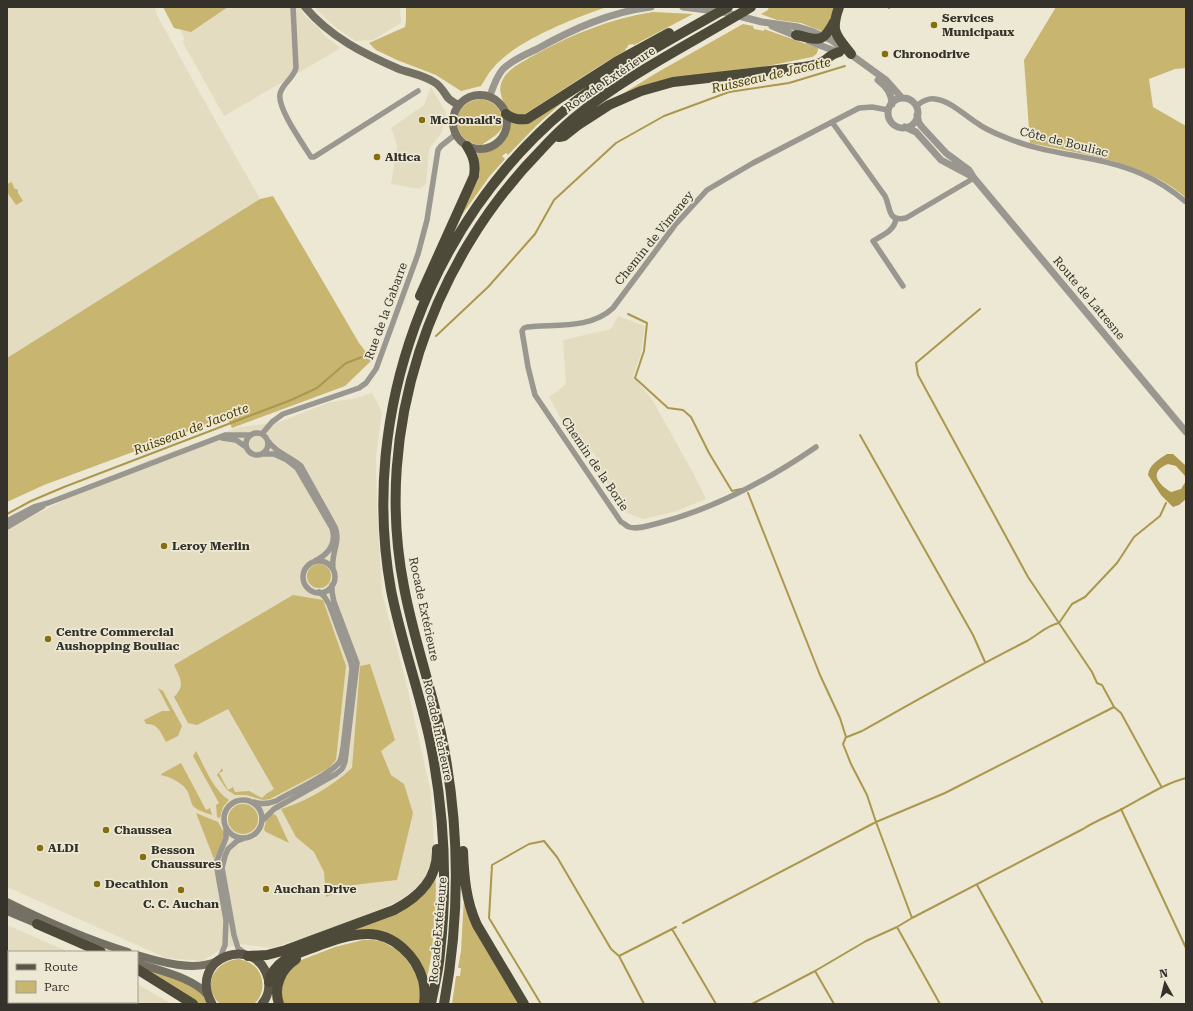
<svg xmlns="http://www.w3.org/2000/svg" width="1193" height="1011" font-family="'Roboto Serif',serif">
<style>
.built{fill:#e3dcc0}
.green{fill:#c8b570}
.water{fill:#ab974e}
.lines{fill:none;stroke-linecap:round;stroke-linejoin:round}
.stream{stroke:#ab974e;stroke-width:2}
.minor{stroke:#99978f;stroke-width:5.5}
.tertiary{stroke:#99978f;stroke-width:7}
.secondary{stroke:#747164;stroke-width:8}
.primary{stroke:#5a5547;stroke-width:9}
.trunk{stroke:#4e4a3a;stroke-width:10}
.poi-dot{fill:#856e0d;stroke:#ede8d3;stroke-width:1.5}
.labels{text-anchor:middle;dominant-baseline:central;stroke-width:3.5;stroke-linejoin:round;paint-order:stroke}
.poi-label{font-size:12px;font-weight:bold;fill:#34322a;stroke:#ede8d3;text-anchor:start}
.street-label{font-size:12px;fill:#34322a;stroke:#ede8d3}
.water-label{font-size:13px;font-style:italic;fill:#4c3e00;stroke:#ede8d3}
</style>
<rect width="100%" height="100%" fill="#ede8d3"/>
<path class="built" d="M7 7H155L157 15 197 88 260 199 7 358Z
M228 7H299L305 16 317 26 325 36 341 48 224 116 182 41 185 40 181 31 183 30 191 32Z
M314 7H400L401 23 373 40 356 41 335 27Z
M431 87 446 113 442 132 429 149 426 184 419 189 391 184 397 145 391 128 424 105Z
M618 316 645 326 641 354 633 376 653 401 692 471 706 499 674 512 643 519 627 513 597 469 599 463 594 453 584 449 576 434 570 435 549 397 566 384 563 340 611 329Z
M372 393 382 412 376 457 377 509 382 593 406 682 431 793 435 861 425 883 399 901 327 931 271 948 240 944 222 949 202 961 166 958 7 887V529L64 500 146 461 240 427 279 422 330 402 352 399Z
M7 925 69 952H9V991L7 988Z
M137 984 172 1004H17L16 1002H137Z"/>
<path class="green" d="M163 7H228L191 32 174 28Z
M406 7H607C574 18 515 41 493 68 488 73 485 80 481 86L461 91 436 75 397 60 376 50 369 43 405 27 406 20Z
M769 7H835L829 26 824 32 801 23 777 20 761 14 768 10Z
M1056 7H1186V68L1175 69 1149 79 1153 107 1186 126V198C1181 193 1175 189 1169 185 1128 159 1076 153 1030 143L1024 60Z
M653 12 693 14 634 45 633 44 628 45V47L625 49 626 50 601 65 525 114 522 116 509 113C504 101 496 92 503 79 508 69 521 63 529 58 568 36 608 19 653 12Z
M743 24 753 26 754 29 764 31V29L818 48C818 53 816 55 812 57L619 96 658 72Z
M481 99C492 101 501 107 502 119 503 122 503 126 501 129 498 135 487 141 481 145 449 142 449 102 481 99Z
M566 99 537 125 508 155 506 153 502 156 505 159 489 177 459 219 478 180 480 173 475 153C494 152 508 142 510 122Z
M12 182 14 188 18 190V193L23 201 16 205 7 192V184Z
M273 196 359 343 372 360 345 386 232 428 227 417 44 485 7 502V358L260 199Z
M307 576a12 12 0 1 1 24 0a12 12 0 1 1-24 0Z
M293 595 323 600 346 666 336 760 329 768 270 799 263 800 246 795H235L227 790 217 775 222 768 223 771 219 773 228 790 233 787 235 792 249 791 262 798 266 794 274 789 228 709 197 725 188 723 174 697C186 685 180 678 174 665Z
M370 664 395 740 381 751 391 775 404 784 413 813 397 880 353 885 326 897 324 872 314 852 296 837 281 809C307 801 331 787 352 768L360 666Z
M158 688 163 691 182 726 178 736 166 742C161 733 158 723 146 724L144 720 162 711H170Z
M196 751C205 767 213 790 229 800L223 807 220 818 217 817 216 805 219 803 193 756Z
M181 763 206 810 210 808 212 815C206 813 199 811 194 807 191 804 190 797 188 792 183 783 171 777 161 775V774Z
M228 819a15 15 0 1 1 30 0a15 15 0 1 1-30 0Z
M196 813 218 822 223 831 224 834 221 846 214 859Z
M272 814 276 815 289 843 266 832 264 830 267 817Z
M435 876C437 891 435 906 434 920 433 940 432 961 426 980L423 968 376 930 365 929 352 931 371 922Z
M464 897 521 1004H452L456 976H460L461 968H458L461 951Z
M363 940H372L381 941 401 952 416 973 420 985V1004H281L280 986 296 962 335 947Z
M238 959C243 960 248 961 253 965 265 974 266 994 254 1004H220C201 986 214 962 238 959Z
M143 968 192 985 203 995 207 1004H199Z"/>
<path class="water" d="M1167 454H1173L1186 466V477L1176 466 1168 464C1148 472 1158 484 1171 492L1181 489 1186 481V499L1179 505 1173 507 1161 495 1148 475C1149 465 1159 459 1167 454Z"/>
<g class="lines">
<path class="stream" d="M889 8V7
M980 309 916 363 918 375 1028 577 1092 672 1097 683 1102 685 1114 707 1121 713 1161 786
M628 314 647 323 644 351 635 378 668 408 683 410 691 417 709 453 732 491 741 489
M436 336 488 287 535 234 554 200 616 143 664 116 729 92 789 83 845 66
M860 435 973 635 985 662
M748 493 820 675 840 718 846 737 843 744 851 764 867 795 876 822 912 918 897 927 866 941 815 971 752 1004
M7 514 31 501 64 487 291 400 317 388 346 363 376 352
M847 737 862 731C917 700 971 669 1027 641 1038 635 1047 625 1059 623L1072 604 1085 597 1117 563 1134 537 1160 516 1166 503
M1121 809 1186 948
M977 885 1043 1004
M912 918 1083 829C1095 821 1109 816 1122 809 1143 798 1163 784 1186 778
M683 923 876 822 945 793 1114 707
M897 927 940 1004
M672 929 716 1004
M815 971 834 1004
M541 1004 489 918 492 865 529 844 544 841 557 857 611 949 619 956
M644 1004 619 956 676 927"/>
<path class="minor" d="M293 7 296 68C293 79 282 84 280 94 277 108 303 144 311 157H314L418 91
M916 106C922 102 927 98 935 99 951 101 964 115 977 123 986 130 997 134 1007 138 1050 156 1099 155 1142 174 1158 181 1173 191 1186 202
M832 122 885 196C891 208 887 222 906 218L974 178
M896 219C894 231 883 235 873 241L903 286
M246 444a11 11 0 1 1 22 0a11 11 0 1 1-22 0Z
M262 434 272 422 283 414 359 388 366 383 376 369 418 254 427 220 438 150 441 146 456 134
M222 438 236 440 246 447
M268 441C276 453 291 457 301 466L335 527C341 541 331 553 333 568
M816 447C768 480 716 508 659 523 650 525 638 530 629 527 626 526 624 523 621 522L535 395 528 367 522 331 524 328 527 327C556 324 591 329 613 308L675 225 707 190 753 163 859 108 872 107 888 110
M263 454H274L287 460 297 468 332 528C337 544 329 554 315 561
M7 521 34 507 48 503 225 435H250
M7 527 43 506
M303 577a16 16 0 1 1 32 0a16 16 0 1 1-32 0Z
M224 819a19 19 0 1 1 38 0a19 19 0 1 1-38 0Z
M254 802C262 805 268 804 276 801 289 793 334 773 340 761 342 757 342 752 343 748L352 669 351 663 329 604 324 596 319 592
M262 821 274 809 336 774 342 769 345 762 357 663 334 602 332 592V585
M245 838 237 841 228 849 225 856 222 868 234 935 238 948 246 954
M220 958 225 945 226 920 216 863 226 838V827"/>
<path class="tertiary" d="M683 7 723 12 762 22 798 27 811 31 831 40 857 59 886 80 902 98
M772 26 799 37
M809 41 840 53
M878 80C886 86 892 93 892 104
M490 96C493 87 496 77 503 69 512 60 526 54 537 49 573 29 610 12 651 7
M888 113a15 15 0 1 1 30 0a15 15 0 1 1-30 0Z
M917 115 919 123 922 127 946 153 969 170 974 178 1186 432
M905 127 916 132 941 160 971 176"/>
<path class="secondary" d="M305 7C330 37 364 54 399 69 410 73 423 75 434 82 440 85 444 92 448 98 451 101 455 103 458 105
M453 122a27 27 0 1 1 54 0a27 27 0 1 1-54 0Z
M7 902C45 921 86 939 128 952
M7 911 43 926
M137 955C160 962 195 972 217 961
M137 963C160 971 192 977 208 995"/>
<path class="primary" d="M212 1004C186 957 256 933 268 978 270 987 268 997 262 1004"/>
<path class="trunk" d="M839 7C830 32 836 35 851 54
M796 35C818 39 822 45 834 22
M506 114C512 119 519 120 527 119L616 62 669 33
M559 137 564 136 578 125 609 105 641 91 673 82 804 67C811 66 818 65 824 61 829 57 832 54 839 52
M420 296 474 176C476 163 473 156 467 146
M463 851C464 877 466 901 477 925L524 1004
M37 924 101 952
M248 956 267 955 286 950 394 910C419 897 438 879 437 849
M137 969 193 1004
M269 982C274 960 296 954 315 947 331 941 350 934 368 934 394 934 416 956 423 980 425 988 425 996 424 1004
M279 1004C273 987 281 969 296 959
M431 1004C434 987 439 970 440 953 448 882 444 810 430 741 419 690 401 641 391 590 359 413 429 222 567 108 616 68 673 38 728 7
M444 1004C461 912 460 824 441 733 430 684 413 636 404 587 373 430 430 263 541 150 551 139 562 128 574 118 628 74 692 43 751 7"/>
</g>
<g class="poi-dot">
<circle cx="934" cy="25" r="4"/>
<circle cx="885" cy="54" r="4"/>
<circle cx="422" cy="120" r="4"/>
<circle cx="377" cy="157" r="4"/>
<circle cx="164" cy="546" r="4"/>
<circle cx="48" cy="639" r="4"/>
<circle cx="106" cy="830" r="4"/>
<circle cx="40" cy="848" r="4"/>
<circle cx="143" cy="857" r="4"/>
<circle cx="97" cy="884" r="4"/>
<circle cx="266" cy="889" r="4"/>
<circle cx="181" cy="890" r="4"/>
</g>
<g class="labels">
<g class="poi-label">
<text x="942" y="18">Services<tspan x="942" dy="14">Municipaux</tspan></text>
<text x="893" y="54">Chronodrive</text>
<text x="430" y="120">McDonald's</text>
<text x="385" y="157">Altica</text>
<text x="172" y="546">Leroy Merlin</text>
<text x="56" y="632">Centre Commercial<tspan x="56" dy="14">Aushopping Bouliac</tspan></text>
<text x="114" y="830">Chaussea</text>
<text x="48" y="848">ALDI</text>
<text x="151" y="850">Besson<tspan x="151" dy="14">Chaussures</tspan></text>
<text x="105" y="884">Decathlon</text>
<text x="274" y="889">Auchan Drive</text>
<text x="181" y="904" text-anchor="middle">C. C. Auchan</text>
</g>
<g class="street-label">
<text transform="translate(610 79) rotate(-34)">Rocade Extérieure</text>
<text transform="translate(1064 142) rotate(14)">Côte de Bouliac</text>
<text transform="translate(654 238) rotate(-51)">Chemin de Vimeney</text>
<text transform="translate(1089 298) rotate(50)">Route de Latresne</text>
<text transform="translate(386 311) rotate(-70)">Rue de la Gabarre</text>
<text transform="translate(595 464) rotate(56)">Chemin de la Borie</text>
<text transform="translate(424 609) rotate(78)">Rocade Extérieure</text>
<text transform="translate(438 730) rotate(78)">Rocade Intérieure</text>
<text transform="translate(438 930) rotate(-85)">Rocade Extérieure</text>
</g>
<g class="water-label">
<text transform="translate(771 75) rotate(-13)">Ruisseau de Jacotte</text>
<text transform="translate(191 429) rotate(-21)">Ruisseau de Jacotte</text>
</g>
</g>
<rect width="1193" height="1011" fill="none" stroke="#34322a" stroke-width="16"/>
<rect x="8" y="951" width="130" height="52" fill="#ede8d3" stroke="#a39f8f"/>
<rect x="16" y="964" width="20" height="6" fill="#5a5547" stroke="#a39f8f"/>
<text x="44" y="971" font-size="12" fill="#34322a">Route</text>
<rect x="16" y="981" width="20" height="12" fill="#c8b570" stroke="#a39f8f"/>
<text x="44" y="991" font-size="12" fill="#34322a">Parc</text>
<g transform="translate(1165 983) rotate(352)" stroke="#ede8d3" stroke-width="3" paint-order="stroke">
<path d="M0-3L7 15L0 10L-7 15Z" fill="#34322a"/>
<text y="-6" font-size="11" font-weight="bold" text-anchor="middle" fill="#34322a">N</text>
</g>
</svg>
